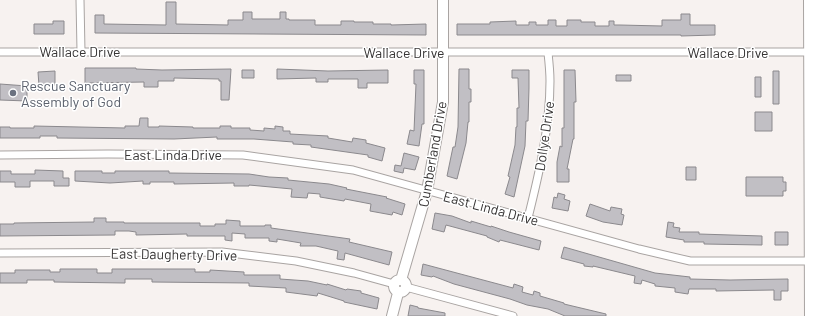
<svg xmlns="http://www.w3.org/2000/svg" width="813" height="316" font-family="Barlow,sans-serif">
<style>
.building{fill:#c1bfc4;stroke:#8b898d}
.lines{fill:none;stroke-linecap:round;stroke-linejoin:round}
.street-casing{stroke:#a9a4a2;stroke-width:9}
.secondary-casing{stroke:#a9a4a2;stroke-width:12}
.street{stroke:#fff;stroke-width:7}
.secondary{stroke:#fff;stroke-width:10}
.worship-dot{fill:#6b7280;stroke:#fff;stroke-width:1.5}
.labels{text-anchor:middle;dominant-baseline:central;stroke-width:3;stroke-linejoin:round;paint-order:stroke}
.street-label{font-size:14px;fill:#373535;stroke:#fff}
.worship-label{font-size:14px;fill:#5b616d;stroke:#fff;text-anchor:start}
</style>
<rect width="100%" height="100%" fill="#f7f2f0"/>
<path class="building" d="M166 2H176V24L228 25V20H243V12H252V19H280V12H286V19H289V20H315V25H341V21H354V22H373V24H391V25L426 24V35L95 33V15H104V24L166 25Z
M681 14H690V25H715V35L681 36V35H457V24H490V22L516 21V25H529V22H536V25H548V20H556V26H567V20H581V22H595V26H609V21H614V25H620L662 26V20H681Z
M53 21H64V34H34V24H53Z
M85 68H136V69L162 70 231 69 229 100H221V81H219V79L174 78V81H158V87H144V82L85 83Z
M277 69 328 71 388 70V83H367V88H358V79H328V82H316V78L277 79Z
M459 69H469V89H471V102H469V122H468L466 143 457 179 447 176 453 147H455L458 127Z
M242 70H254V78H242Z
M414 70H424V124H422L419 146 407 144 410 130 414 131 416 84H414Z
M512 70H529V88L528 121H526L525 146 514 197 505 194 510 177 508 176 515 145 516 127H517V108H519L518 78H512Z
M564 70H575L576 102H574V139H573L567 169H569V182H557V162L560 146 562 147V128H564Z
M55 71V85L39 86 38 72Z
M773 71H779V104H773Z
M616 75H631V81H616Z
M755 77H761V97H755Z
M0 84 27 86V101L0 100Z
M755 112H772V131H755Z
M140 118H148V127H159V126L193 127V128H220V126H231V128H250V130L264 131V128L275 129V126L283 127V131H290V134L328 136V138L352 142 353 138 366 140V143L385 148 382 161 368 157V155L311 147V145L293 144V142L254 139H217V137L174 139 57 138V136H40V138H0V127H10V128H34V126L125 128V126H139Z
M404 153 419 157 415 170 404 168 403 173 394 171 395 165 401 166Z
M686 167H696V180H686Z
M35 170 63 171V178H69V186H54V181H30V187H15V182H0V171H11V174H35Z
M75 171H102V173H115V171H169V173L249 174 269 177 288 178V180L329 184 347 188 346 189 387 197 386 198 405 204 402 215 393 212 392 215 370 211 371 204 345 199 344 201 320 197V194L308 193 307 198 291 197 292 189 249 185V186H234V183L174 184V182H150V184H143V181L110 183 75 181Z
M746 177H783V182H786V191H783V196H746Z
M558 193 565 195 564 199 570 201 568 211 552 208 554 197 557 198Z
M590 204 610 211 611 207 622 209 621 214 624 215 622 225 603 222 586 216Z
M435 213 452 216 471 223V221L491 227V226L509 232 541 241 539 250 500 240 499 242 487 237V236L446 225 444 232 432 229Z
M94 218H106V222H124V223H200V226H215V224H226V220L240 221V226H265V225H271V228L350 239 349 242 392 252 389 265 345 253 344 260 337 259 338 251 316 246H300L301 243 277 239V242L269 241V238H245V234L232 233V241L225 240V236H187V234L136 235V232L129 231H115V235L0 236V224H14V223L94 222Z
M668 222 674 223 673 227 680 228 679 232H699V234L762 236V245L704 244V242H684V240L666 237Z
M775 232H788V245H775Z
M564 247 655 273 690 277V279L730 280 788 279V291H781V300H774V290L716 291V289H689L688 294 675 292V288L655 286V284L642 280 641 284 634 283 635 276 593 266V267L584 266V264L561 258Z
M423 264 513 288 514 284 523 287 522 292 533 295 534 291 540 293V296L564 303V304L606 314V316H565L548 309 527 305 510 299 454 284 433 276 432 277 421 275Z
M60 269H97V273H112V269H195V272H210V270L244 272V275H280V279L308 281 327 285V284L346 290 347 289 361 291V293L379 298 377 309 344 302V301L318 293 317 296 286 292V288L249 286V283L152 282V279H125V283L54 282V280H27V283H0V273H15V270H50V272H60Z
M410 305 418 307V308L445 313V316H408Z"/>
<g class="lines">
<g class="street-casing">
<path id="street" d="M80 0 81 51
M0 52H809
M0 155 108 154 243 155 353 170 639 249 690 261H813
M528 218C539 174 550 127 550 81 550 71 549 62 548 53
M0 253 222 252 296 261 354 273 394 284
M406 287 513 316"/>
</g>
<g class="secondary-casing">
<path id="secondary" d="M809 0 810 316
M394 286a6 6 0 1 1 12 0a6 6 0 1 1-12 0Z
M401 280 427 191 443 102V0
M392 316 398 293"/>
</g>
<use href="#street" class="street"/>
<use href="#secondary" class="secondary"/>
</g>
<circle class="worship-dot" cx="13" cy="93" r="4"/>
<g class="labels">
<g class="street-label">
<text x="80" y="51">Wallace Drive</text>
<text x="404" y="52">Wallace Drive</text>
<text x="728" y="52">Wallace Drive</text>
<text transform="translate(544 136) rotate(-82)">Dollye Drive</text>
<text x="173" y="154">East Linda Drive</text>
<text transform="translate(432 154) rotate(-80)">Cumberland Drive</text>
<text transform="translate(491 208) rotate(15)">East Linda Drive</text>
<text transform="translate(174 254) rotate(1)">East Daugherty Drive</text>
</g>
<g class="worship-label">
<text x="21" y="85">Rescue Sanctuary<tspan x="21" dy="16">Assembly of God</tspan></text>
</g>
</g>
</svg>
